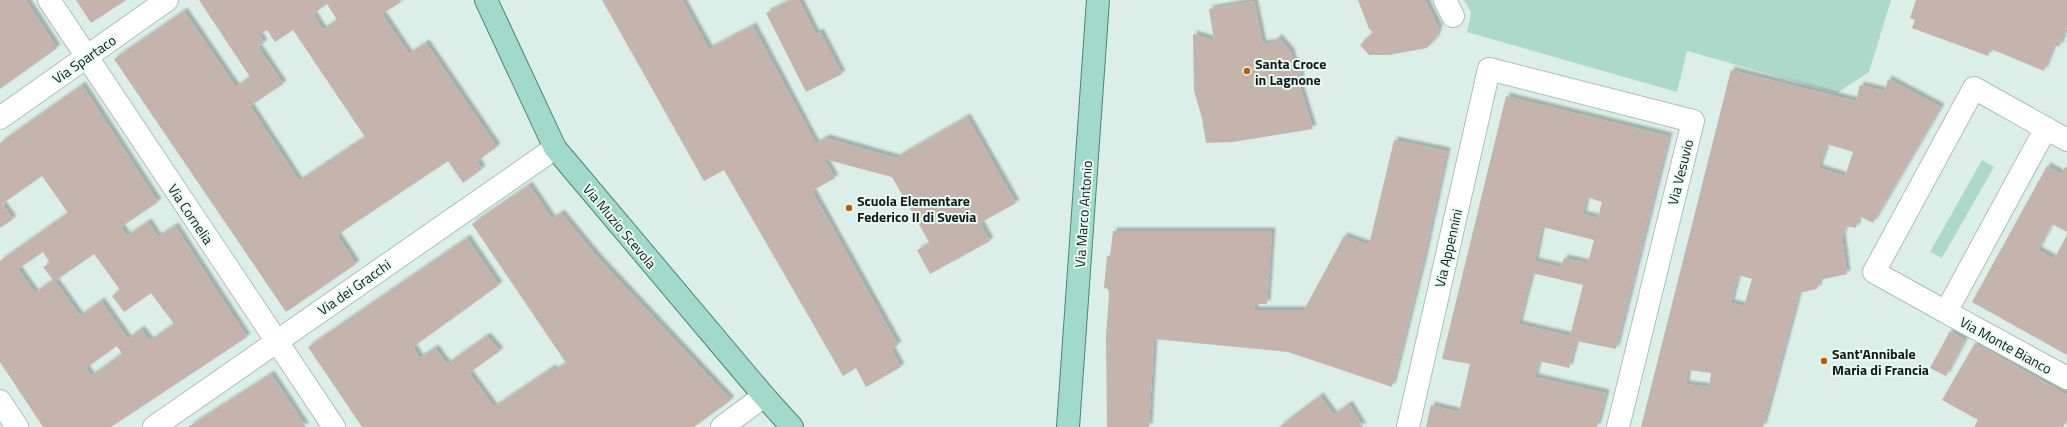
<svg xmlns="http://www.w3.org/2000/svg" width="2067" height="427" font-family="'Titillium Web',sans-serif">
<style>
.green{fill:#acd9ca}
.building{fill:#c4b4ab;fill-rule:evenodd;filter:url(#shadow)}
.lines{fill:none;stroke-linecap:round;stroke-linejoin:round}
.minor-casing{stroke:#acbfb8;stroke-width:24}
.major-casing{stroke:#478674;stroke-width:24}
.minor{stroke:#fff;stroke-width:22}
.major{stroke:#a2daca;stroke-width:22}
.poi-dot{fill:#ba5c0f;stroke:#e8fcf5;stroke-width:1.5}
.labels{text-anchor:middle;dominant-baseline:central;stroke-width:4;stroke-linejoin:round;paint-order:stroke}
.street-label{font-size:14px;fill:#111816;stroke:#e8fcf5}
.poi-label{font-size:14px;font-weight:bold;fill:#111816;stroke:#e8fcf5;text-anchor:start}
</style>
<defs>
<filter id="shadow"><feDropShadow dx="3.5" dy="-3.5" stdDeviation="1" flood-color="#0004"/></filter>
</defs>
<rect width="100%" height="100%" fill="#dbefe8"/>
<path class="green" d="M1464 0H1891L1869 72 1837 93 1687 51 1677 92 1467 32 1471 12Z
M1982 160 1994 167 1942 258 1930 252Z"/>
<path class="building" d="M0 0H26L57 48 0 89Z
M76 0H126L91 23Z
M199 0H400L401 2 382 14 409 54 426 43 497 147 477 161 482 169 463 183 448 161 337 235 356 264 286 312 114 59 184 11 236 87 250 77ZM327 4 337 20 323 30 313 14ZM267 30 275 42 293 30 365 137 299 181 250 106 283 84 258 47 264 43 259 35Z
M602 0H682L709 49 753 26 816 144 826 138 896 158 967 117 1016 203 980 223 990 241 930 274 917 250 930 244 892 177 824 159 835 178 812 191 898 345 891 349 901 367 866 387 856 368 843 376 724 170 704 181Z
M792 0H799L816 34 820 32 842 74 806 92 766 13Z
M1358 0H1425L1439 28 1436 38 1427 48 1389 55H1369L1360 45 1373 32 1369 29Z
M1916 0H2067V27L2059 47 2054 45 2044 71 1991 49 1988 56 1912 28 1915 20 1910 18Z
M1254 1 1263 44 1275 42 1278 37 1291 52 1293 60 1300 66 1301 90 1313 129 1233 142 1206 143 1202 118 1194 91 1193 34 1214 40 1209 9Z
M1731 70 1856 101 1860 85 1885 91 1888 79 1941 107 1873 223 1859 216 1856 228 1846 226 1842 236 1847 274 1820 280 1817 289 1799 293 1763 427H1641ZM1827 144 1853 152 1845 176 1819 168ZM1738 275 1752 279 1744 306 1731 303ZM1688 370 1711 373 1709 387 1686 384Z
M82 85 158 202 121 227 127 236 148 222 158 237 175 226 247 337 111 427H43L0 362V261L68 213 42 176 2 204 13 219 0 228V143ZM43 252 50 263 43 267 53 280 35 293 18 269ZM94 254 120 290 112 296 124 312 151 293 174 324 150 341 141 329 128 339 101 301 80 316 55 281ZM117 346 122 354 91 376 86 368Z
M1506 96 1669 136 1616 349 1576 341 1569 368 1539 361 1535 377 1606 393 1597 427H1426L1431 405 1459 412 1470 364 1442 359ZM1587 197 1602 202 1598 218 1583 214ZM1542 227 1594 240 1588 263 1564 258 1561 267 1535 261ZM1532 273 1583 285 1570 336 1519 324Z
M1394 140 1447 151 1424 258 1392 387 1288 352 1154 339 1149 427H1107L1106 335 1109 295 1108 289 1104 288 1107 256H1110L1113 231H1272L1267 304H1254L1255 310H1304L1344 236 1369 245Z
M2047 166 2062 174 2065 167 2067 168V232L2052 224 2038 250 2054 259 2067 235V355L1972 302Z
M529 185 552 219 561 213 599 259 731 400 694 427H362L308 347 467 238 499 285 413 347 420 358 435 348 447 364 487 336 500 351 469 373 494 407 552 368 554 371 566 363 472 224Z
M1950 331 1965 340 1946 376 1930 368Z
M1975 343 2067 395V420L2063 427H1974L1978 420 1942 400Z
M271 374 306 427H188Z
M1320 396 1334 415 1349 404 1363 427H1279Z"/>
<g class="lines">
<g class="minor-casing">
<path id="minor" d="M49 0 334 427
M1445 0 1453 16
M0 118 167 0
M2046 128 1946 312 1874 272 1974 88 2067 140
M1946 312 2067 378
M0 401 17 427
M154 427 555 148
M722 427 764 396
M1408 427 1489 69 1693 121 1618 427"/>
</g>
<g class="major-casing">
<path id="major" d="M486 0 555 148 764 396 792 427
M1068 427 1098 0"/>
</g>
<use href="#minor" class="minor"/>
<use href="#major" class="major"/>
</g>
<g class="poi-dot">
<circle cx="1247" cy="71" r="4"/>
<circle cx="849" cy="208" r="4"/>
<circle cx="1824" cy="361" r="4"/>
</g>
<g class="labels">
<g class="street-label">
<text transform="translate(84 59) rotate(-35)">Via Spartaco</text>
<text transform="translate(1680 172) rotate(-76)">Via Vesuvio</text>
<text transform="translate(191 214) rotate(56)">Via Cornelia</text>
<text transform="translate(1083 214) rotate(-86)">Via Marco Antonio</text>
<text transform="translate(620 226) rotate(50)">Via Muzio Scevola</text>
<text transform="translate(1448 248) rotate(-77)">Via Appennini</text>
<text transform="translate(354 287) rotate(-35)">Via dei Gracchi</text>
<text transform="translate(2006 345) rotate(29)">Via Monte Bianco</text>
</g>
<g class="poi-label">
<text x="1255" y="63">Santa Croce<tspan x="1255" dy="16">in Lagnone</tspan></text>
<text x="857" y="200">Scuola Elementare<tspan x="857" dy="16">Federico II di Svevia</tspan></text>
<text x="1832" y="353">Sant'Annibale<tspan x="1832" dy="16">Maria di Francia</tspan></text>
</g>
</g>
</svg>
